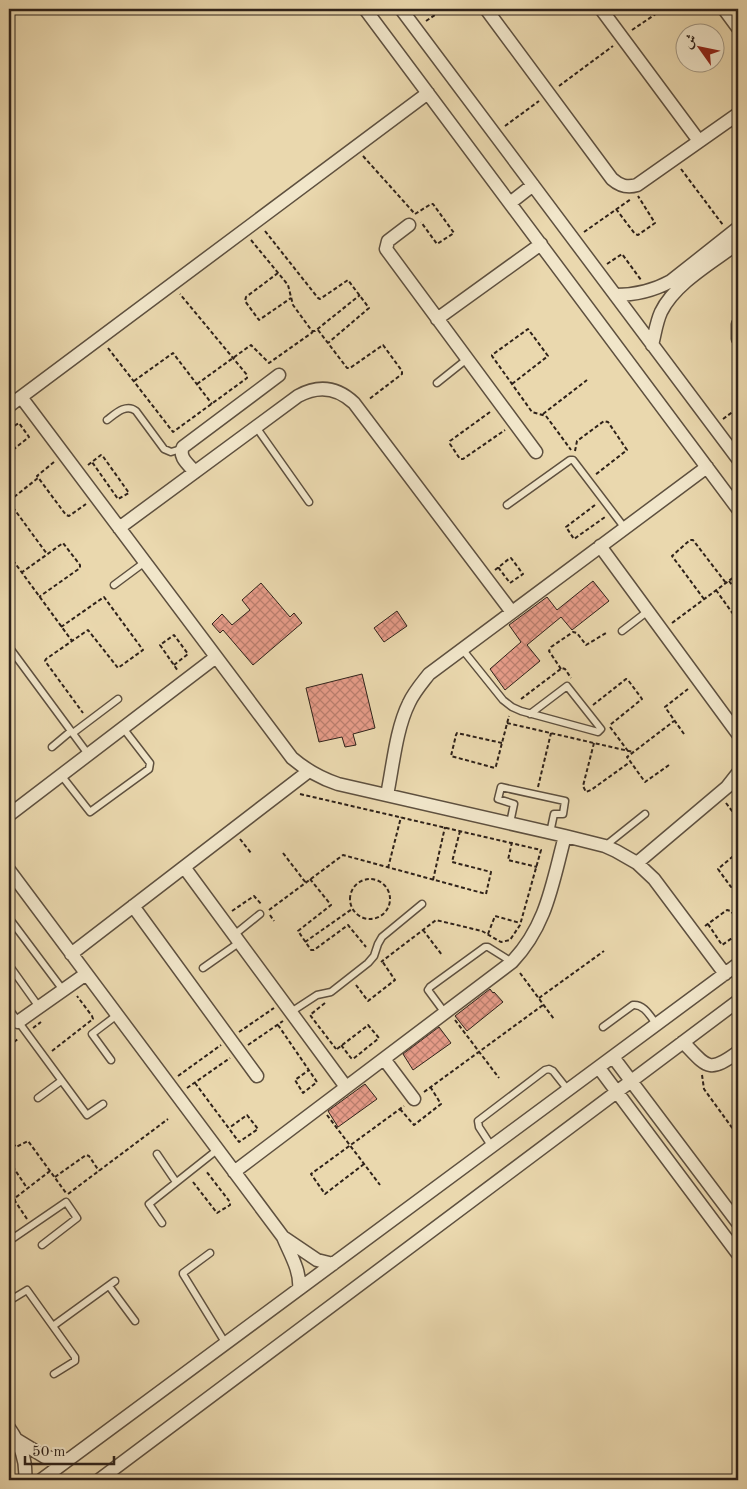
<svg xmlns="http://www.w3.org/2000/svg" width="747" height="1489" font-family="'Old Standard TT',Amiri,serif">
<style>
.building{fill:url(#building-cross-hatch);stroke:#2f221a}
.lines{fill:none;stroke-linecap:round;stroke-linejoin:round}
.lane-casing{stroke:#5e503f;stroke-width:9}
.street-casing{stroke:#5e503f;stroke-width:15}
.path{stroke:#2f221a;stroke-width:2;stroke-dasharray:4 2.5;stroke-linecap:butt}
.lane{stroke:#f1e6ca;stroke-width:6}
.street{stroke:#f1e6ca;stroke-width:12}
</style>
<defs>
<pattern id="building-cross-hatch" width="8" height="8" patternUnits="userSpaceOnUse" patternTransform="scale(1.25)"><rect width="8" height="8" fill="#e69c89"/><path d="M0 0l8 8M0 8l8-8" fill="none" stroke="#bb7f6f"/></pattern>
</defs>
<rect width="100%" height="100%" fill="#ead8ae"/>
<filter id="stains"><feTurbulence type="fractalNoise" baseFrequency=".004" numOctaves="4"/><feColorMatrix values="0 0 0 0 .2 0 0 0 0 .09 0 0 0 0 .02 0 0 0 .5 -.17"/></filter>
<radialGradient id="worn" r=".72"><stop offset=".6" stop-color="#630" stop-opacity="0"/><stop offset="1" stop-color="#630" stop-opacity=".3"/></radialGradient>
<path class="building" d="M593 581 609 601 572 630 561 617 527 645 540 661 505 690 490 669 521 642 509 625 547 597 557 610Z
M261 583 290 617 294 613 302 623 253 665 223 630 220 633 212 624 222 614 232 625 250 610 242 600Z
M397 611 407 626 384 642 374 628Z
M362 674 375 728 353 734 356 745 345 747 342 737 319 742 306 688Z
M490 989 493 993 494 992 503 1002 467 1031 455 1016Z
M439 1027 451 1043 413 1070 403 1054Z
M365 1084 377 1099 338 1127 328 1111Z"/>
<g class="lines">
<g class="lane-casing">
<path id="lane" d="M437 383 467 359
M107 420C115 414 126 403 136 411L164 449 171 452 181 449
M256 427 309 502
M507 505 570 460H573L624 527
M114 585 145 562
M622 631 648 611
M9 647 88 754
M462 649 503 700 512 707 521 711 598 732 601 729 567 686 530 714
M73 733 118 699
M52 747 71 731
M61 775 90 812 149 769 150 763 123 728
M510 823 514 804 498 799 501 787 565 801 563 814H554L550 833
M605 846 645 814
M9 918 63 990
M234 935 260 914
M9 965 39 1007
M203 968 240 942
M9 1009 87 1115 103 1104
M291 1012 317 995 331 992 368 963 374 956 378 944 382 937 422 904
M445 1013 428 990 430 987 485 947H488L512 962
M603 1027 633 1005C644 1004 650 1016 657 1025
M111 1060 92 1034 117 1015
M38 1098 61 1081
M492 1147 479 1127 478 1121 545 1070 549 1069 553 1071 568 1090
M157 1154 176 1182
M162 1223 149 1204 217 1150
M9 1241 66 1202 77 1218 42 1245
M210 1253 183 1273V1274L226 1344
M109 1286 135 1321
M9 1301 27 1290 75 1357V1361L54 1374
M53 1326 115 1281"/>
</g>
<g class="street-casing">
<path id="street" d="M365 9 738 509
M401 9 738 459
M486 9 612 179C620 186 627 188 637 185L738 114
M601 9 699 141
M724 9 738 28
M510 203 533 185
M409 225 388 241 386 249 536 452
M615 295C635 295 653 291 671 281L738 228
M437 319 541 244
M738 324V339
M652 345C655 334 656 323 661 312 675 283 713 262 738 243
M21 397 292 758C306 770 320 778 338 784L565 836 605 846 616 851 637 863 654 879 725 974
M9 406 428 93
M195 472C188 464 178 457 183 447L279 375
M119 528 298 396C318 385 337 387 354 403L511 611
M600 546 738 734
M387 795C393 766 396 729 409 703 414 692 422 683 429 674L707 467
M9 815 216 657
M637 863 727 787 738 773
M184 867 346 1087
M9 870 283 1237C290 1254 301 1271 299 1289
M133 906 257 1076
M71 954 309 771
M18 1022 86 974
M683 1042C707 1067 708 1074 738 1052
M613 1057 738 1223
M384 1059 414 1099
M599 1068 738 1254
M234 1172 512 962C547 925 552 884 565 836
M283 1237 317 1260 333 1264
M9 1428C20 1444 27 1460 25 1480
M17 1440 45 1457 68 1460
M41 1480 738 964
M99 1480 738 1001"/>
</g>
<path class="path" d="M426 21 444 9
M632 30 663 9
M559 86 613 46
M505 126 539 101
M363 156 415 214
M681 169 723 225
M616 209 635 234 638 235 655 223 638 196
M415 214 431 204H433L454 233 437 244 421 222
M265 231 318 298 320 299 348 280 369 308 328 343
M584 232 631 199
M251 240 288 285 293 305 312 331H315L360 295
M607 264 622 254 641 280
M278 273 246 297 245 301 259 320 291 298
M318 330 347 368H350L383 345 402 371V374L368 400
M108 348 173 432 247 378V375L180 294
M134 381 173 353 212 404
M197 384 251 345 269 363 313 332
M512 384 548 356 528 329 492 355V356L532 412 546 416 571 450
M490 412 450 441V444L460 459H463L505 430
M543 414 587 380
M723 419 738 408
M9 429 19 423 29 437 9 453
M575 451 577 441 604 421 608 422 627 450 595 475
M54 462 37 476 66 515 69 516 86 504
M88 465 101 455H102L129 493 118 499 92 462
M9 501 38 478
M9 502 47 554
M595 505 566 527 574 539 605 517
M9 555 72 641
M495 570 510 558H511L523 574 510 583 498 567
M21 573 63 543 80 565V568L39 597
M729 581 738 593
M716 590 738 621
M704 599 672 556 690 540H693L726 583
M672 623 738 574
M61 627 104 597 143 650 118 668 88 630 46 659 45 661 83 713
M174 665 188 654 174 635 160 645 178 671
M561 669 549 651 551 647 573 632 577 633 586 645 606 633
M521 699 562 668 565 669 571 678
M593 705 626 679 628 680 642 699 610 725
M507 723 633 752
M610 727 628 751
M684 734 665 707 688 689
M9 735 10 738 9 740
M502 743 457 733 456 735 451 756 495 768 496 766 509 716
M594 743 583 786 586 792 591 790 630 762
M669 765 645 782 627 757 674 721
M538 787 551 733
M300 794 541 850 520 925 510 940 501 942 482 931 436 920 381 962
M726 803 738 819
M240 839 251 853
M512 842 508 860 537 867
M738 852 718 869 731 887 738 882
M283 853 306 883
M388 868 401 817
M350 899a20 20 0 1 1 40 0a20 20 0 1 1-40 0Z
M310 879 331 905 298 931 311 950H314L348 925 366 947
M433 880 445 827
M269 910 343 855 486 894 491 872 452 862 460 831
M232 911 254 896 262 905
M270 915 274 921
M708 924 722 945 738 934
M705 926 727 910 731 911 738 921
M423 930 442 955
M488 934 495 916 520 923
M305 942 352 909
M520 973 554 1019
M356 985 368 1001 395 980 382 961
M539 998 604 951
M325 1003 310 1015 336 1049
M455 1020 499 1078
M278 1025 317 1082 303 1093 295 1080 309 1070
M33 1028 41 1022
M239 1032 274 1008
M248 1045 283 1021
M9 1046 19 1038
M337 1049 367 1026 368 1025 379 1038 353 1059 351 1058 341 1045
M52 1051 93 1019 92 1016 77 996
M702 1075 704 1089 738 1136
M178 1076 221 1045
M195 1083 239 1142 258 1129 247 1115 229 1128
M187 1088 230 1058
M424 1092 543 1005
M400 1109 414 1125 441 1104 431 1088
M327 1115 380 1185
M9 1138 16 1147 28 1141 66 1193
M9 1161 27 1188
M364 1164 325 1194 311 1174 404 1106
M55 1177 86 1155 89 1156 99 1171
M193 1182 217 1213 230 1205V1202L206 1171
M68 1194 168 1119
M27 1219 15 1201V1198L50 1171"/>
<use href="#lane" class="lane"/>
<use href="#street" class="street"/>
</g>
<rect width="747" height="1489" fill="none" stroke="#ead8ae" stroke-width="30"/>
<rect x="10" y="10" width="727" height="1469" fill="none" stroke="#2f221a" stroke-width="2.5"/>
<rect x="15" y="15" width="717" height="1459" fill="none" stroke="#2f221a"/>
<g transform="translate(700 48) rotate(303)"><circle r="24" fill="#f1e6ca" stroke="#a39884"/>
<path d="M0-4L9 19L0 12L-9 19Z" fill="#8f2418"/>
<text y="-8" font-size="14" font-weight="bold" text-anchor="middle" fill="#2f221a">ش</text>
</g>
<path d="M25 1456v8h89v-8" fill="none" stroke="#2f221a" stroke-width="2.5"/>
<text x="32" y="1456" font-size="15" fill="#2f221a" stroke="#f1e6ca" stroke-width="4" paint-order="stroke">50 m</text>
<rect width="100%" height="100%" filter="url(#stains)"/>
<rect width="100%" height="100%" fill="url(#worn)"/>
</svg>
